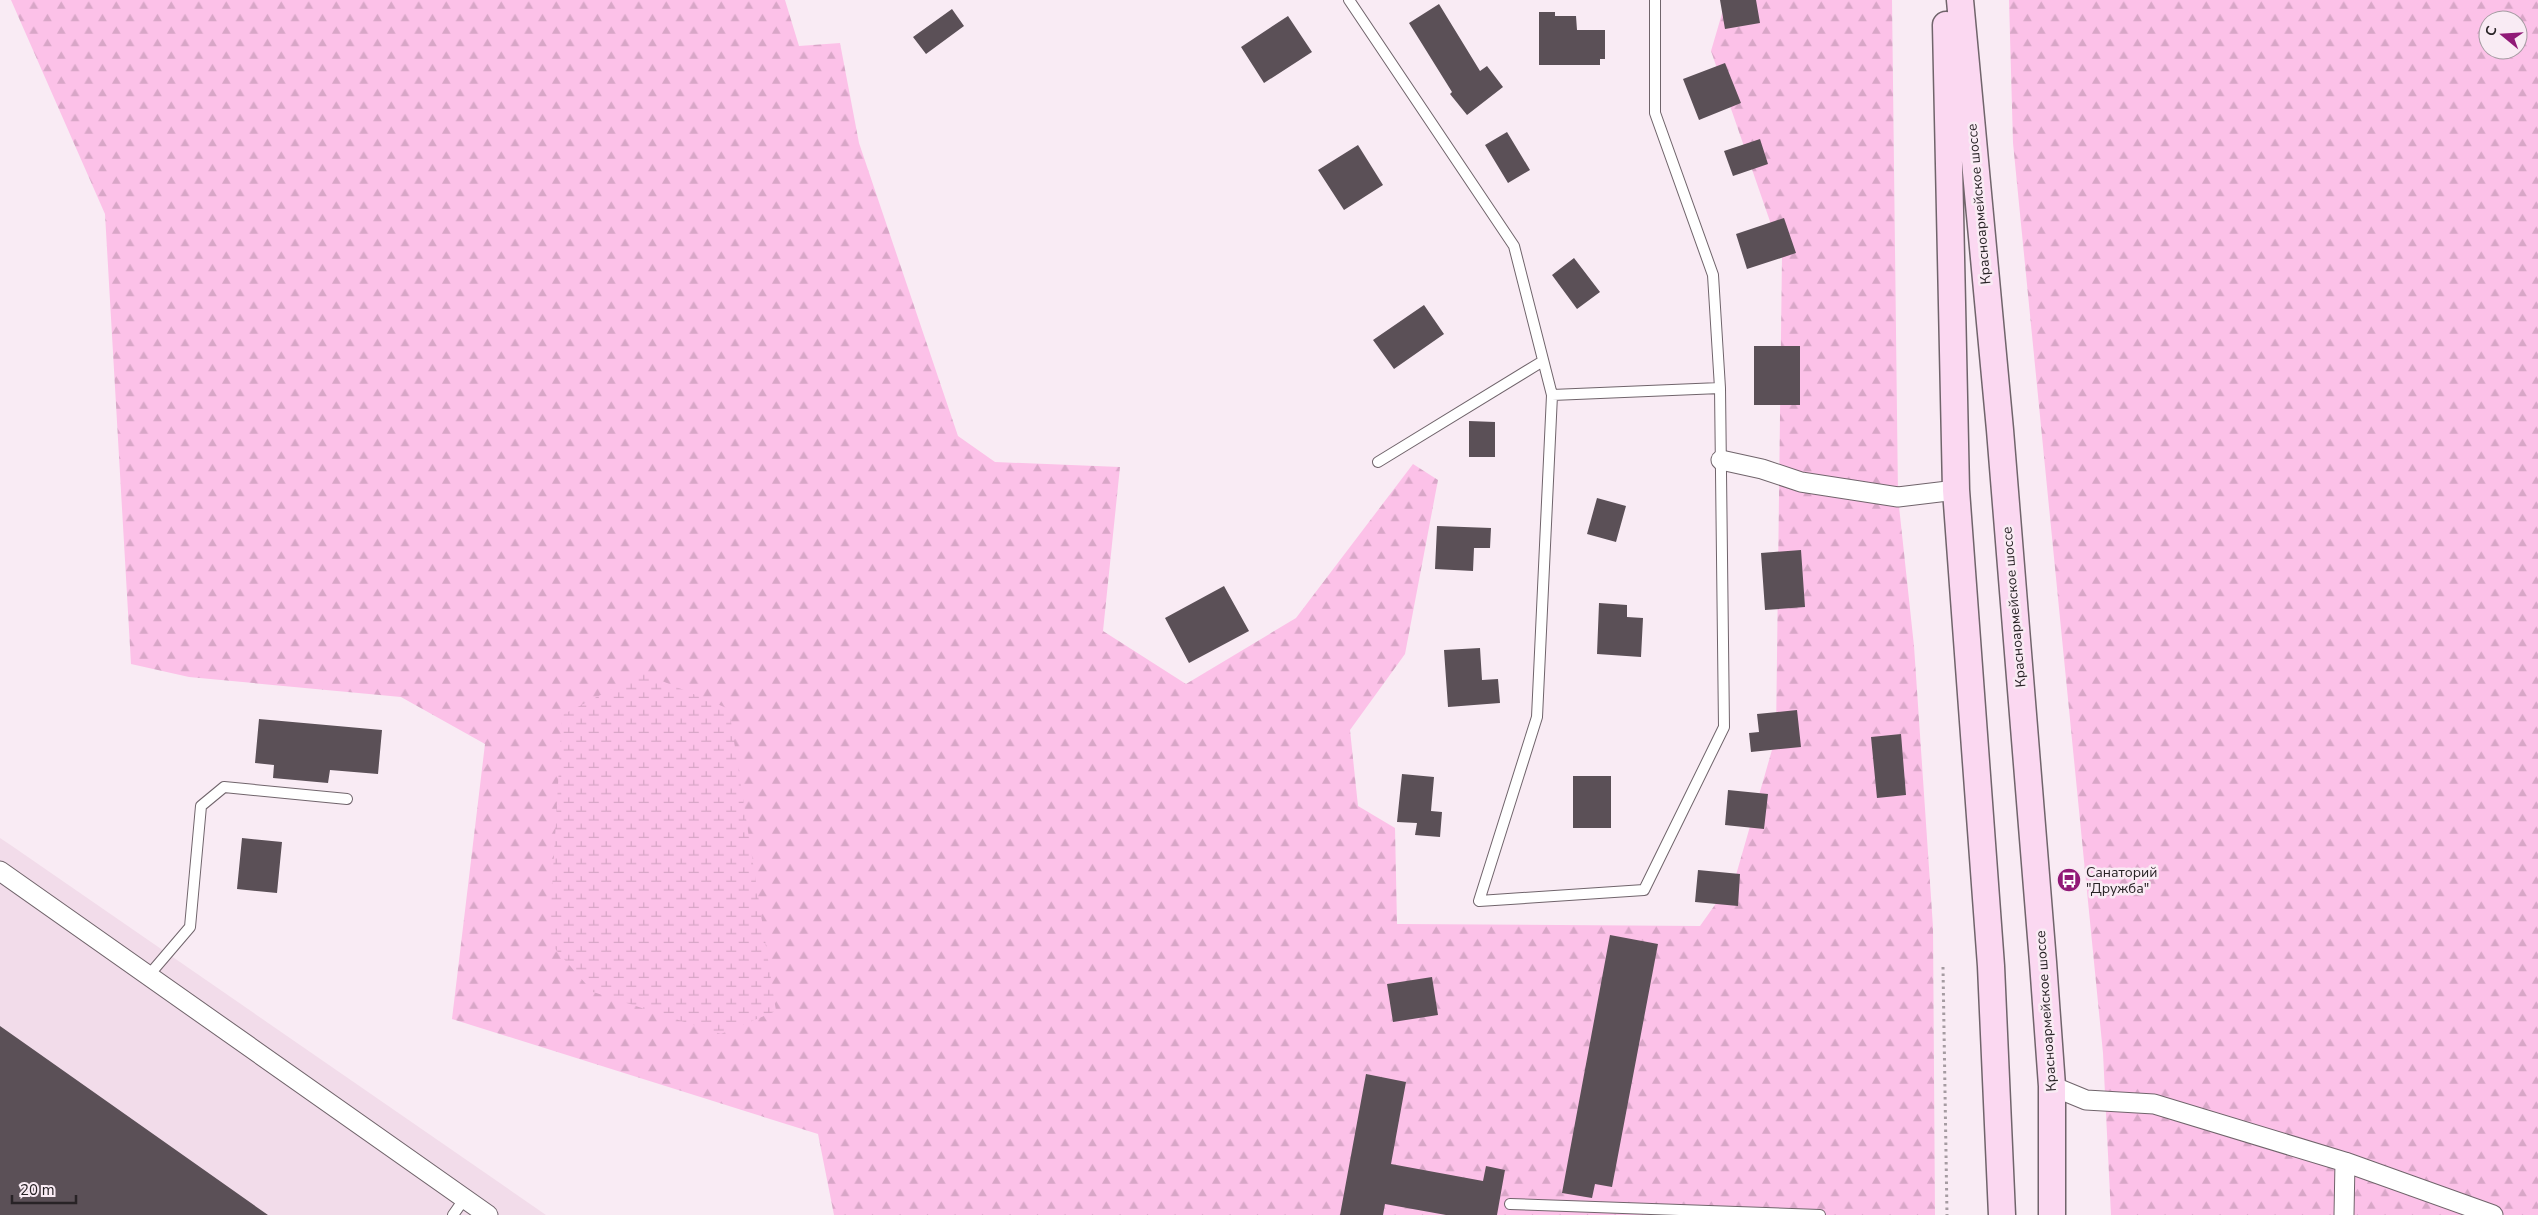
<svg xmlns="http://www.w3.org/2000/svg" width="2538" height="1215" font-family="'Nunito Sans',sans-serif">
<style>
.built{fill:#f2dcea}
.forest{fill:url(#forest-firs);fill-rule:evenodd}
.wetland{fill:url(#wetland-marsh)}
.building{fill:#5b5057}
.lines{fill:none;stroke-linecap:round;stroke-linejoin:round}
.service-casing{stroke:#70646b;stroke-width:12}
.minor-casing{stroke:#70646b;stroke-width:21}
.secondary-casing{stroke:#70646b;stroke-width:29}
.path{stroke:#a59ba1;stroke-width:3;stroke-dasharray:2.5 4;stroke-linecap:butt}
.service{stroke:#fff;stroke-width:10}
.minor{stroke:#fff;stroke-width:19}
.secondary{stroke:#fbd8f1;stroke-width:26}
.labels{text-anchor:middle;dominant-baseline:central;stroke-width:5;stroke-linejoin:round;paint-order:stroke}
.street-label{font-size:14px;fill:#282326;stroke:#f9ebf4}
.poi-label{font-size:14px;fill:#282326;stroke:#f9ebf4;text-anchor:start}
</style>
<defs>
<pattern id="forest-firs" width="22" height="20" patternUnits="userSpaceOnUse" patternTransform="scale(1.25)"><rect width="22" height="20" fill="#fcc1e8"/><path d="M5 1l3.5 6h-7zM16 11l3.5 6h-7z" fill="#d8a6c7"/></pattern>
<pattern id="wetland-marsh" width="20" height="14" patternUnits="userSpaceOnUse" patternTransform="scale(1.25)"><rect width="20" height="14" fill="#fcc1e8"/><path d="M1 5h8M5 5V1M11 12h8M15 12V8" fill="none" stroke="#d8a6c7"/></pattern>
</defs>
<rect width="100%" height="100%" fill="#f9ebf4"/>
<path class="built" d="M0 838 12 846 546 1215H0Z"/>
<path class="forest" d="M11 0H785L799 46 840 43 859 143 958 436 995 462 1120 467 1103 631 1186 684 1296 618 1413 464 1438 480 1405 654 1350 730 1358 806 1395 828 1397 924 1700 926 1736 875 1776 736 1782 256 1711 51 1726 0H1892L1898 497 1914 646 1933 927 1935 1215H834L818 1134 452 1019 485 744 401 697 189 677 131 664 105 214Z
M2009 0H2538V1215H2111L2103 1053 2013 143ZM2488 20H2518V50H2488Z"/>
<path class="wetland" d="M643 673 729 709 776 1011 721 1034 593 992 549 942 562 715Z"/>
<path class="building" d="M1720 0H1756L1760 23 1725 29Z
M1439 4 1480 71 1487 66 1503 87 1467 115 1450 94 1452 92 1409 23Z
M952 9 964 26 926 54 913 37Z
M1539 12H1555V16H1576L1577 30H1605V59H1600V65H1539Z
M1288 16 1312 52 1264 83 1241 47Z
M1725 63 1741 103 1699 120 1683 79Z
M1507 132 1530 170 1508 183 1485 145Z
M1760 139 1768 164 1733 176 1724 151Z
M1358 145 1383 185 1344 210 1318 170Z
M1784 218 1796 253 1747 269 1736 234Z
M1574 258 1600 292 1577 309 1552 275Z
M1424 305 1444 334 1394 369 1373 340Z
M1754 346H1800V405H1754Z
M1469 421 1495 422V457H1469Z
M1597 498 1626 506 1616 542 1587 534Z
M1437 526 1491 528 1490 548H1474L1473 571 1435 569Z
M1801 550 1805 607 1765 610 1761 553Z
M1224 586 1249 631 1189 663 1165 618Z
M1599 603 1627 605V617L1643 618 1641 657 1597 654Z
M1480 648 1482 680 1498 679 1500 703 1448 707 1444 650Z
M1797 710 1801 747 1751 752 1749 733 1759 732 1757 714Z
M259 719 382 730 378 774 330 770 328 783 273 778 274 765 255 763Z
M1901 734 1906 795 1877 798 1871 737Z
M1402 774 1434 777 1431 811 1442 812 1440 837 1415 835 1417 823 1397 822Z
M1573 776H1611V828H1573Z
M1728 790 1768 794 1764 829 1725 825Z
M242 838 282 842 277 893 237 889Z
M1698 870 1740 874 1738 906 1695 902Z
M1610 935 1658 944 1612 1187 1595 1184 1592 1198 1562 1193Z
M1432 977 1438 1015 1393 1022 1387 984Z
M0 1026 268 1215H0Z
M1366 1074 1406 1082 1391 1164 1483 1181 1486 1166 1505 1170 1497 1215H1446L1385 1204 1383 1215H1340Z"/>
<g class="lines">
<g class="service-casing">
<path id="service" d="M1349 0 1514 246 1552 395 1537 717 1479 901 1644 890 1724 727 1720 388 1713 275 1655 113V0
M1552 395 1720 388
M1378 462 1543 361
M149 975 190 927 201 806 224 787 347 799
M1510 1204 1820 1215
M453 1215 465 1198"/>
</g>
<g class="minor-casing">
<path id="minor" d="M1721 460 1762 469 1801 482 1898 497 1956 490
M0 871 488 1215
M2052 1086 2086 1100 2154 1104 2345 1162 2493 1215
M2344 1215 2345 1162"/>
</g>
<g class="secondary-casing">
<path id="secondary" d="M1960 0 2000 430 2043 962 2052 1086V1215
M1946 25 1956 490 1991 966 2002 1215"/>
</g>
<path class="path" d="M1943 967 1947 1215"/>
<use href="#service" class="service"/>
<use href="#minor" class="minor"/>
<use href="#secondary" class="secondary"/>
</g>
<defs>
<g id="bus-disc" transform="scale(1.25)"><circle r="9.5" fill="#911977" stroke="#f9ebf4"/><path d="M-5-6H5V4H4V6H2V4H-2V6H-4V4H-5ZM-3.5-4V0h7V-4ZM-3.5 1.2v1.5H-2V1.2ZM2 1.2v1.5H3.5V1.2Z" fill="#fff"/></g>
</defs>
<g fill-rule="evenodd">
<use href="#bus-disc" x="2069" y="880"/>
</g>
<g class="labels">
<g class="street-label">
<text transform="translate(1979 204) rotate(-95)">Красноармейское шоссе</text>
<text transform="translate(2014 607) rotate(-95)">Красноармейское шоссе</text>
<text transform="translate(2046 1011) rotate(-94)">Красноармейское шоссе</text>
</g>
<g class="poi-label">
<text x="2086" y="872">Санаторий<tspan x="2086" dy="16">"Дружба"</tspan></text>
</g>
</g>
<g transform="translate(2503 35) rotate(288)"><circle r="24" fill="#f9ebf4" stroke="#a59ba2"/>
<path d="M0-4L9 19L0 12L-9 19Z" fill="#911977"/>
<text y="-8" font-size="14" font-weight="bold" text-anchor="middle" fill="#282326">С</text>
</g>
<path d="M12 1195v8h64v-8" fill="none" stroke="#282326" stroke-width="2.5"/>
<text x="20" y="1195" font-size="15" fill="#282326" stroke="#f9ebf4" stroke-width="4" paint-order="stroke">20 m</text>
</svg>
